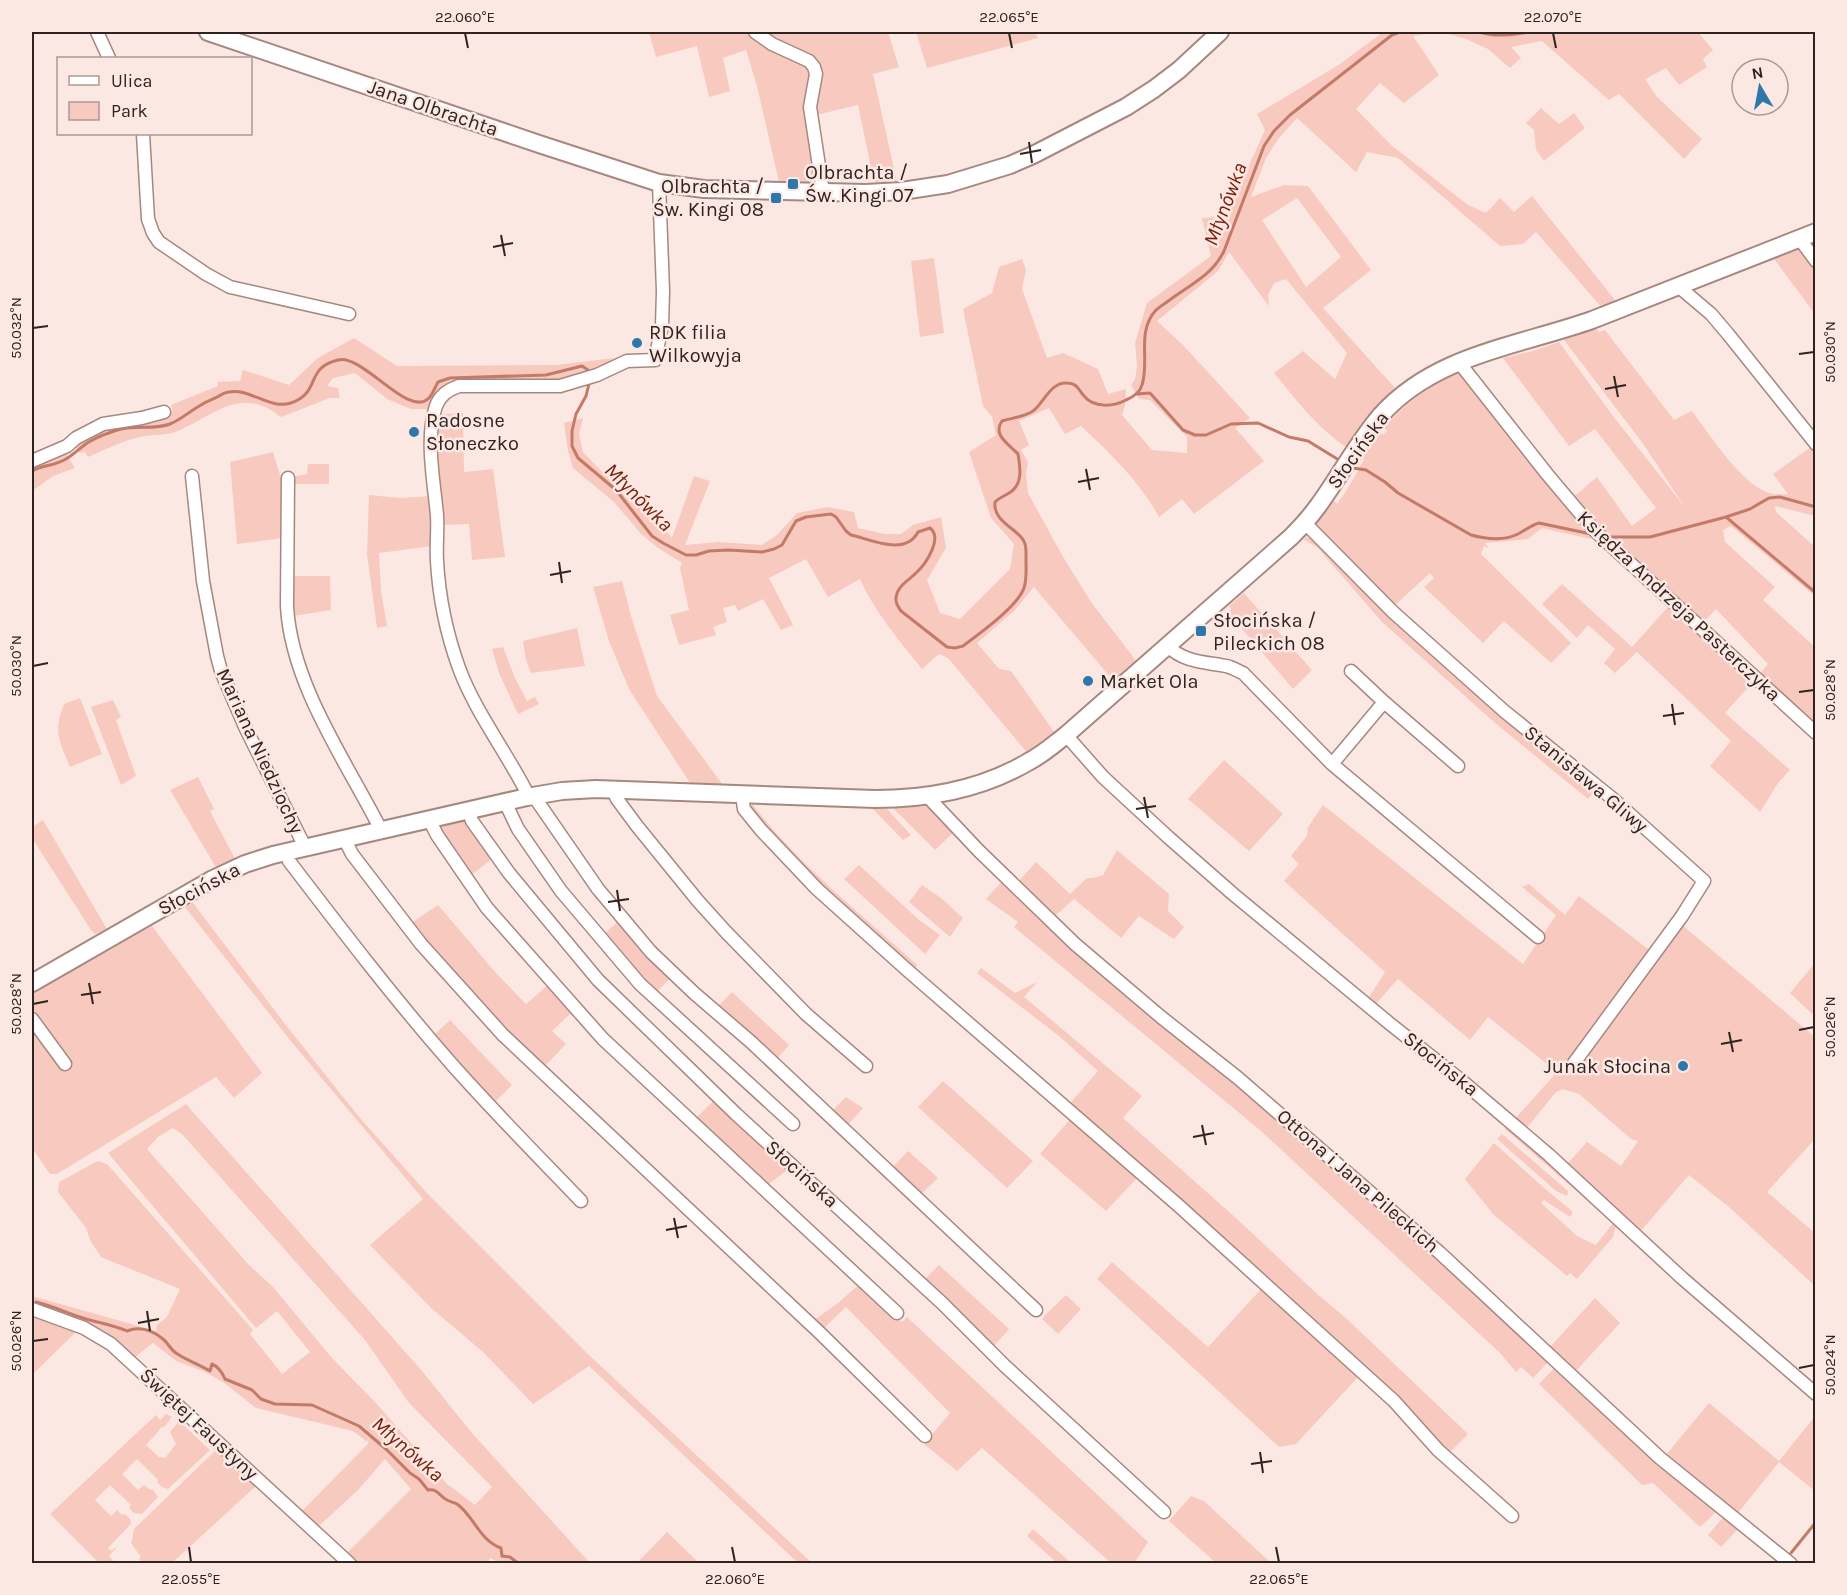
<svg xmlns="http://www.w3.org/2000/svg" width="1847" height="1595" font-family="Karla,sans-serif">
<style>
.green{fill:#f8c9be;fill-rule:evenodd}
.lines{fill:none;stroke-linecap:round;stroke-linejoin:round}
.stream{stroke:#c37a69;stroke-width:3}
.street-casing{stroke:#a68881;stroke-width:15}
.secondary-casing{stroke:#a68881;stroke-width:20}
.street{stroke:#fff;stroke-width:12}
.secondary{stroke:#fff;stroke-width:16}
.ticks{fill:none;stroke:#2e2320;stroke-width:2}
.poi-dot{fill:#2f77ab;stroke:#fce8e3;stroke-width:2}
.labels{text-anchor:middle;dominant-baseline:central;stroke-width:5;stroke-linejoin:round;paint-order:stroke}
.street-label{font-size:20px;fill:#2e2320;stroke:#fce8e3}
.poi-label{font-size:20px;fill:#2e2320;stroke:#fce8e3;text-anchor:start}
.water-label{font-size:21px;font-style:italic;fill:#7a210e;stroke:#fce8e3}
.neatline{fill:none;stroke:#2e2320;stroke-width:2}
.ticks-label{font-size:15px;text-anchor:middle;fill:#2e2320}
</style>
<rect width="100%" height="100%" fill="#fce8e3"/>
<path class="green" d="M649 32H888L899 67 873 74 897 182H874L858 105 816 115 828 182H779L757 86 746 50 723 58 730 91 709 97 697 46 656 57Z
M916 32H1035L1038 38 927 68Z
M1383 32H1698L1713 50 1703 59 1707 67 1679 85 1666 68 1645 79 1656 96 1702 139 1684 159 1619 94 1609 100 1542 41 1511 47 1521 58 1510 68 1488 49 1466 39 1441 32 1413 36 1439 75 1404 103 1380 83 1356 109 1391 145 1468 205 1486 213 1500 198 1514 212 1532 196 1618 304 1604 310 1536 232 1523 244 1500 246 1398 158 1367 152 1356 172 1297 118 1279 138 1266 158 1251 197 1284 185 1308 186 1371 270 1323 308 1395 388 1371 414 1349 449C1317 428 1298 402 1274 373L1303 351 1335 379 1347 353 1286 279 1274 283 1268 295 1269 306 1229 252 1218 271 1157 321 1183 345 1250 418 1235 428 1264 461 1194 514 1182 499 1159 517C1140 482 1110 453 1081 426L1065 434 1049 408 1019 421 1029 445 1021 450 1028 462 1026 473 1028 493 1062 555 1091 602 1134 658 1136 665 1116 684 1034 587 1014 611 977 643 999 669 1011 671 1055 733 1029 755 948 658 939 654 922 669C899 640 875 613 860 579L828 597 806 559 769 578 793 625 781 630 763 599 738 611 735 605 723 608 727 622 713 627 716 635 679 645 670 615 689 610 680 568 682 563 658 548 641 534 615 503 573 468 568 451 564 423 583 418 579 434 583 452 637 508 643 503 672 538 694 476 710 481 685 545 718 542 762 545 777 535 797 513 827 507 854 512 858 528 884 534H901L913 525 941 517 946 548 927 580 940 613 960 619 1010 569 1014 544 991 518 969 452 996 435 992 417 983 406 963 309 992 293 999 267 1022 259 1026 270 1022 289 1047 358 1063 353 1098 369 1108 394 1126 389 1125 406 1122 415 1152 450 1187 453V437L1150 400 1139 399 1131 385 1135 380 1137 365 1135 343 1147 303 1211 256 1202 218 1219 217 1232 203 1265 130 1257 114 1340 64ZM1297 198 1341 257 1306 287 1262 220Z
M1541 108 1559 124 1574 113 1585 128 1544 161 1536 150 1534 130 1526 123Z
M1799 248C1821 263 1815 290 1815 314L1774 259Z
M934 258 944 333 920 337 911 261Z
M1596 328 1599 332 1605 330 1674 420 1692 411C1710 435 1741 484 1769 493 1775 495 1782 494 1788 494L1773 474 1812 446 1816 450 1815 516 1775 506 1776 512 1815 547V596L1731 526 1723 530 1725 542 1775 587 1763 600 1815 647V728L1759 675 1768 664 1716 609 1703 623 1632 560 1571 499 1597 477 1632 526 1656 508 1595 429 1569 446 1503 358 1536 350 1559 342 1613 416 1684 506 1644 445 1564 340Z
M354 338 397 366 556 365 614 358 599 369 567 378 530 382 472 381 430 409H411L387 399 355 373 333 378 327 386 338 388 340 398H330L281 417C241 386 218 413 180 430 168 436 153 434 140 437 122 441 104 450 88 457L85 452 80 453 74 444 109 426 150 420 173 412 171 405 218 386 217 382 240 381 243 370 289 385 318 358Z
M1459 370 1588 528 1591 539 1542 528 1528 539 1485 543 1489 548 1484 546 1481 554 1571 643 1551 663 1504 621 1483 643 1424 587 1434 578 1430 573 1394 606 1329 537 1327 539 1313 525 1332 498 1337 504C1348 489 1356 475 1364 459L1362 457 1378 433 1380 432 1383 435 1387 431 1384 427C1409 401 1428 387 1459 370Z
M463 413 464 472 493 469 505 557 472 560 469 524 440 525C441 516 443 506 441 497 437 468 430 442 442 414Z
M65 452 75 468 53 476 32 491V466Z
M273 452 279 472 283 480V538L237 544 230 462Z
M308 464H329V484H291L292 477 307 474Z
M369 495 400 498 431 496 433 546 379 553 381 591 387 626 377 628 367 554Z
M1306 537 1317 540 1387 615 1593 793 1588 799 1495 723 1381 621 1317 547 1304 540Z
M291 576H330L331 610 293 616Z
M622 581 631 616 657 696 723 785 692 786 629 689 609 641 593 587Z
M1562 584 1632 647 1668 607 1753 682 1725 713 1790 770 1778 783 1760 812 1710 766 1731 741 1637 652 1615 673 1604 663 1615 649 1588 625 1577 638 1542 604Z
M1244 593 1312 670 1293 689 1228 612 1231 609 1229 606Z
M577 628 585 666 531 673 526 660 523 641Z
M503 647 515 678 527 701 535 697 539 704 518 714 499 673 492 649Z
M80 698 102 754 70 767C59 740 53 732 64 704Z
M113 700 121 717 116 720 136 776 121 785 91 707Z
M1224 760 1283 814 1249 851 1188 799Z
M198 777 214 809 210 811 235 859 217 869 170 790Z
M753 805C799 865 861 914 917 965L913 971C855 918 798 867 748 806Z
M1323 805 1523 964 1556 915 1522 887 1529 884 1565 915 1579 896 1652 952 1617 1000 1625 1005 1682 925 1815 1037V1139L1767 1192 1815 1233V1286L1730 1208 1689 1175 1639 1233 1567 1164 1587 1142 1621 1166 1638 1141 1631 1139 1579 1094 1563 1089 1556 1092 1526 1129 1514 1120 1557 1072 1488 1017 1470 1040 1398 979 1375 1005 1368 999 1385 972 1284 881 1299 864 1291 856 1307 836 1308 827Z
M929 806 954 832 935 850 893 808Z
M872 808 887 809 911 835 903 840Z
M469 819 494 857 469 877 436 827Z
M43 820 107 929 95 934 91 930 32 838V827Z
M1117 850 1169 894 1168 911 1184 927 1174 939 1139 916 1121 938 1074 899 1054 917 1017 883 1036 862 1070 894 1087 878H1093L1103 875Z
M859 865 918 919 940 935 925 954 844 879Z
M1002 881 1389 1213 1549 1361 1533 1378 1521 1367 1516 1372 1500 1353 1260 1130 1014 927 1018 922 986 899Z
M922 885 941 898 963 918 950 937 909 902Z
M193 903 285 1024 359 1117 426 1192 589 1355 812 1563H798L589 1366 533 1404 483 1352 431 1308 370 1245 423 1199 294 1045 185 907Z
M438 905 496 973 526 1004 549 984 573 1011 552 1031 566 1044 544 1067 493 1019 410 924Z
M620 920 672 976 656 993 603 935Z
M152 926 262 1073 234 1098 216 1077 57 1174H50L32 1148V994Z
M1815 963V1009L1812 1014 1790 993Z
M981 968 1015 993 1037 982 1024 997 1142 1096 1123 1118 1236 1218 1315 1292 1348 1320 1468 1434 1449 1453 1290 1303 1071 1102 1098 1071 1059 1036 977 973Z
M732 992 789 1045 775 1061 716 1008Z
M450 1020 512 1085 494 1103 433 1036Z
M943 1081 1033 1161 1007 1188 918 1107Z
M846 1097 863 1108 846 1127 830 1113Z
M716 1098 790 1168 765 1187 694 1120Z
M186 1104 422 1371 471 1432 590 1563H501L490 1558 488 1564 359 1563 348 1552 411 1489 385 1459 358 1490 320 1525 317 1527 301 1512 368 1444 369 1437 367 1442 353 1431 256 1408 223 1382 203 1371 176 1361 153 1343 134 1358 32 1305V1296L156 1331 157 1325 167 1317 180 1289 101 1257 91 1242 86 1228 58 1192 59 1182 98 1161 107 1164 253 1330 250 1334 282 1374 310 1352 277 1311 256 1328 108 1153ZM173 1128 182 1134 365 1340 409 1403 492 1487 475 1505 447 1484 375 1402 331 1357 273 1287 249 1265 147 1149 158 1137Z
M1072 1117 1138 1177 1106 1211 1040 1154Z
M1509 1125 1618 1224 1614 1231 1613 1237 1577 1279 1570 1273 1567 1276 1493 1214 1465 1179 1494 1143 1543 1187 1573 1212 1570 1217 1544 1200 1541 1203 1577 1236 1596 1245 1613 1223 1505 1129Z
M1502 1134 1568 1191 1567 1196 1556 1191 1497 1139Z
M908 1151 938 1178 920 1195 890 1170Z
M1112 1262 1208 1347 1262 1288 1358 1377 1296 1444 1279 1447 1097 1279Z
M939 1265 1009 1329 993 1347 923 1281Z
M861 1283 902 1322 907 1317 1148 1542 1134 1563H1111L982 1448 957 1471 924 1444 950 1413 846 1307 824 1328 813 1321 838 1303Z
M1066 1295 1081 1309 1058 1334 1042 1319 1046 1314Z
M1595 1298 1620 1323 1575 1372 1549 1348Z
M32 1313 78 1330 32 1375Z
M1556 1366 1717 1508 1713 1515 1700 1527 1653 1483 1642 1485 1539 1384Z
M1709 1403 1779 1461 1815 1416V1491L1779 1462 1738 1513 1666 1455Z
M166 1414 172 1417 164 1427H162L146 1445 159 1457 165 1458 176 1444 170 1432 179 1421 210 1450 168 1489 162 1487 157 1482 158 1480 137 1459 122 1474 138 1490 144 1485 149 1489 153 1490 158 1497 142 1514 134 1513 129 1508 131 1505 110 1485 95 1500 111 1516 117 1510 122 1515 125 1514 130 1519 131 1524 108 1548 111 1551 118 1546 109 1556 115 1563H99L50 1514 156 1415 160 1420Z
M218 1448 257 1485 172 1563H142L139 1559 141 1557 131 1543 132 1541 134 1529Z
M1191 1496 1204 1501 1271 1563H1216L1169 1521Z
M1725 1515 1740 1527 1721 1547 1708 1535Z
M1033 1529 1071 1563H1057L1027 1536Z
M667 1532 699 1563H637Z"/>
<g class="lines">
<path class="stream" d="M1479 32C1495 37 1512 35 1529 32
M590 380 586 396 576 414 572 431V446L578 458 616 490 652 536 663 543 686 555H696L709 551 728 550 762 552 774 549 782 545 796 521 806 517 831 514 836 517 846 531 851 535C870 539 905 557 918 532L930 528C943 538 926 564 916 573 908 581 897 586 896 598 895 604 898 606 901 611L947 647 955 648 963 646C980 633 1017 607 1024 588 1027 579 1026 569 1026 560 1026 552 1027 543 1021 537 1011 526 993 519 995 502 1000 497 1007 495 1012 491 1023 482 1020 466 1018 454 1009 444 992 435 1002 421 1012 418 1024 417 1033 411 1044 403 1050 382 1067 383 1077 383 1078 389 1084 396 1094 408 1113 407 1126 400 1133 397 1140 393 1142 385 1150 360 1136 332 1156 310 1160 306 1166 303 1171 299 1192 284 1213 274 1224 251L1264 146 1274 131 1290 115 1392 35 1400 32
M1137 394 1150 393 1183 430 1195 435H1206L1231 424 1258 423 1289 437 1308 441 1339 460
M1353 468 1366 470 1385 482 1398 493 1471 535C1486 539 1504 541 1518 534 1526 530 1531 525 1539 523L1591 534
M32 471C42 465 55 466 66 459 73 455 80 448 87 443 97 437 110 432 121 429 137 425 155 430 170 424 182 419 190 411 201 405 206 401 212 400 217 397 221 395 225 392 229 392 250 388 270 410 291 403 322 392 304 368 338 360 364 354 408 419 429 398 433 394 435 387 438 382L450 378 546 375 582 366 588 370 589 374
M1726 517 1750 509 1769 498 1780 497 1816 507
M1607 537H1650L1726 517 1816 593
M36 1302C53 1306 69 1314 86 1319 100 1323 114 1325 127 1331 140 1326 152 1330 163 1339 168 1343 170 1349 176 1353 186 1360 198 1364 210 1371L212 1364C219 1367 222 1372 225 1379L252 1390 261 1399 275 1404 312 1405 359 1426 387 1450 410 1473 419 1479 428 1490C437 1489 437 1493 444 1498 447 1501 453 1502 457 1504 474 1516 479 1540 501 1548L502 1556 510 1557 519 1564
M1791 1553 1816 1522"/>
<g class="street-casing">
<path id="street" d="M97 32 109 58
M755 32 772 44 809 61 814 67 816 74 810 107 823 192
M143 134 148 219 153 233 159 242 206 274 230 287 349 314
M1799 238 1816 261
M1678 286 1711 314 1728 334 1816 444
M1458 361 1547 474 1595 531 1816 733
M32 461 67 446 76 438 103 424 142 418 164 412
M192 476 203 581 217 656 221 671 246 729 305 847
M288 478 287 606C291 684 346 761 381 830
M1305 523 1393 612 1504 711 1613 799 1704 881 1682 916 1574 1063
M1168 646C1183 662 1205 662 1226 666 1232 667 1238 671 1243 673L1332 764 1538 937
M1351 671 1384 702 1458 766
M1066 735 1103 777 1168 837 1233 894 1389 1023 1462 1081 1549 1155 1682 1278 1816 1394
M1332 764 1384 702
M613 790 617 799 637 826 698 901 726 932 806 1014 866 1066
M533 795 598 889 651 952 694 993 751 1042 1036 1310
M742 795 744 809 761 830 817 889 906 969 1179 1206 1394 1401 1438 1450 1512 1516
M527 797 525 789C504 749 475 711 459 668 447 635 439 597 437 561 436 546 438 530 437 515 434 482 425 438 436 406 440 395 448 390 459 386H560L597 375 627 361 655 360 662 326 663 291 659 183
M928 797 979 851 1075 944 1161 1017 1238 1078 1440 1253 1660 1458 1791 1564
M505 802 518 829 561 891 640 984 793 1124
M468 810 472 821 509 873 598 980 736 1114 942 1303 1005 1366 1164 1512
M429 819 437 835 487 908 603 1039 897 1313
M344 838 352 854 421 944 503 1035 820 1333 925 1436
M286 852 289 861C341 929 393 997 449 1061 492 1110 537 1155 581 1201
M32 1019 65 1064
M32 1309 84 1328 111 1344 350 1564"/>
</g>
<g class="secondary-casing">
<path id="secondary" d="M208 32 542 145 659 183 704 189 866 193 902 191 948 184 1010 165 1033 155 1126 107 1154 89 1179 70 1220 32
M32 983 213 879 245 864 273 855 527 797 562 791 596 789 875 799C927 799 982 789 1028 762 1042 755 1053 745 1066 735L1291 537C1301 527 1310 517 1318 506 1340 476 1357 443 1381 415 1436 354 1519 346 1592 320L1816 232"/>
</g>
<use href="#street" class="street"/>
<use href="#secondary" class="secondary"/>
</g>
<path class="ticks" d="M465 33 468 48M1009 33 1012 48M1553 33 1556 48M1029 142 1032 163M1020 154 1041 150M501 235 505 256M493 247 513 243M33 328 48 326M1799 354 1814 352M1614 376 1618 397M1605 389 1626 385M1086 469 1090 490M1078 482 1099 478M559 562 562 583M550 575 571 571M33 666 48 663M1799 692 1814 690M1672 704 1675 725M1663 716 1684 713M1144 797 1148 818M1136 809 1156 806M617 890 620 911M608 902 629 899M89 983 93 1004M81 995 101 992M33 1004 48 1001M1799 1030 1814 1027M1729 1032 1733 1052M1721 1044 1742 1040M1202 1125 1206 1145M1193 1137 1214 1133M674 1218 678 1238M666 1230 687 1226M147 1311 150 1331M138 1323 159 1319M33 1341 48 1339M1799 1368 1814 1365M1260 1452 1263 1473M1251 1464 1272 1461M189 1547 191 1562M732 1547 735 1562M1276 1547 1279 1562"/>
<g class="poi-dot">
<rect x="787" y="178" width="12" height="12" rx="3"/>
<rect x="770" y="192" width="12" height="12" rx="3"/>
<circle cx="637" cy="343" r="6"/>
<circle cx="414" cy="432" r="6"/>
<rect x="1195" y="625" width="12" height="12" rx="3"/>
<circle cx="1088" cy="681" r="6"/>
<circle cx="1683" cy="1066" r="6"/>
</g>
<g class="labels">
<g class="street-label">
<text transform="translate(433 108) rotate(19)">Jana Olbrachta</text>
<text transform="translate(1358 450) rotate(-54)">Słocińska</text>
<text transform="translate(1679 606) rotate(43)">Księdza Andrzeja Pasterczyka</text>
<text transform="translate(260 751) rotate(65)">Mariana Niedziochy</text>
<text transform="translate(1586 779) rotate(40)">Stanisława Gliwy</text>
<text transform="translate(199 889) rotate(-28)">Słocińska</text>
<text transform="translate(1441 1064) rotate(39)">Słocińska</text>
<text transform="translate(802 1174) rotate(42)">Słocińska</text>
<text transform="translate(1358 1181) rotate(41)">Ottona i Jana Pileckich</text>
<text transform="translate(199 1424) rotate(43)">Świętej Faustyny</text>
</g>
<g class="poi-label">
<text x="805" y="172">Olbrachta /<tspan x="805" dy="23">Św. Kingi 07</tspan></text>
<text x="764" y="186" text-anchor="end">Olbrachta /<tspan x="764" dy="23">Św. Kingi 08</tspan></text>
<text x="649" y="332">RDK filia<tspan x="649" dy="23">Wilkowyja</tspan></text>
<text x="426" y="420">Radosne<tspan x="426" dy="23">Słoneczko</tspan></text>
<text x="1213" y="620">Słocińska /<tspan x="1213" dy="23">Pileckich 08</tspan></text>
<text x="1100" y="681">Market Ola</text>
<text x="1671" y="1066" text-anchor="end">Junak Słocina</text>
</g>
<g class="water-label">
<text transform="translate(1225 204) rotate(-69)">Młynówka</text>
<text transform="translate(639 497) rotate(45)">Młynówka</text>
<text transform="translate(408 1449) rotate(41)">Młynówka</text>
</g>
</g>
<rect width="1847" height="1595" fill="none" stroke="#fce8e3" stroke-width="66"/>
<rect x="57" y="57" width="195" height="78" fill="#fce8e3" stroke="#aa9995" stroke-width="1.5"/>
<rect x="69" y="76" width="30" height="9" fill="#ffffff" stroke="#aa9995" stroke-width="1.5"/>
<text x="111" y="87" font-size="18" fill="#2e2320">Ulica</text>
<rect x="69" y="102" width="30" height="18" fill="#f8c9be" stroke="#aa9995" stroke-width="1.5"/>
<text x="111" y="117" font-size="18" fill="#2e2320">Park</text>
<g transform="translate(1760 87) rotate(350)"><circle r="28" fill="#fce8e3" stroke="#aa9995" stroke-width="1.5"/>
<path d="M0-4.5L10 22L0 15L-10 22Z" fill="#2f77ab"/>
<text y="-9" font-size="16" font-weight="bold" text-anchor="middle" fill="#2e2320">N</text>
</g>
<rect x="33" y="33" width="1781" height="1529" class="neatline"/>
<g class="ticks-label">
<text x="465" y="22">22.060°E</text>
<text x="1009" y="22">22.065°E</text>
<text x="1553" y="22">22.070°E</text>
<text transform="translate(16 328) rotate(-90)" y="5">50.032°N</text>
<text transform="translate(1830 352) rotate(-90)" y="5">50.030°N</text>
<text transform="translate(16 666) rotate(-90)" y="5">50.030°N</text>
<text transform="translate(1830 690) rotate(-90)" y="5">50.028°N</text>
<text transform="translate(16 1004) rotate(-90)" y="5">50.028°N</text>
<text transform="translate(1830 1027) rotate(-90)" y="5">50.026°N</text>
<text transform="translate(16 1341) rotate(-90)" y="5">50.026°N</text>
<text transform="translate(1830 1365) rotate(-90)" y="5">50.024°N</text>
<text x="191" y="1584">22.055°E</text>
<text x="735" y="1584">22.060°E</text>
<text x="1279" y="1584">22.065°E</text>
</g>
</svg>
